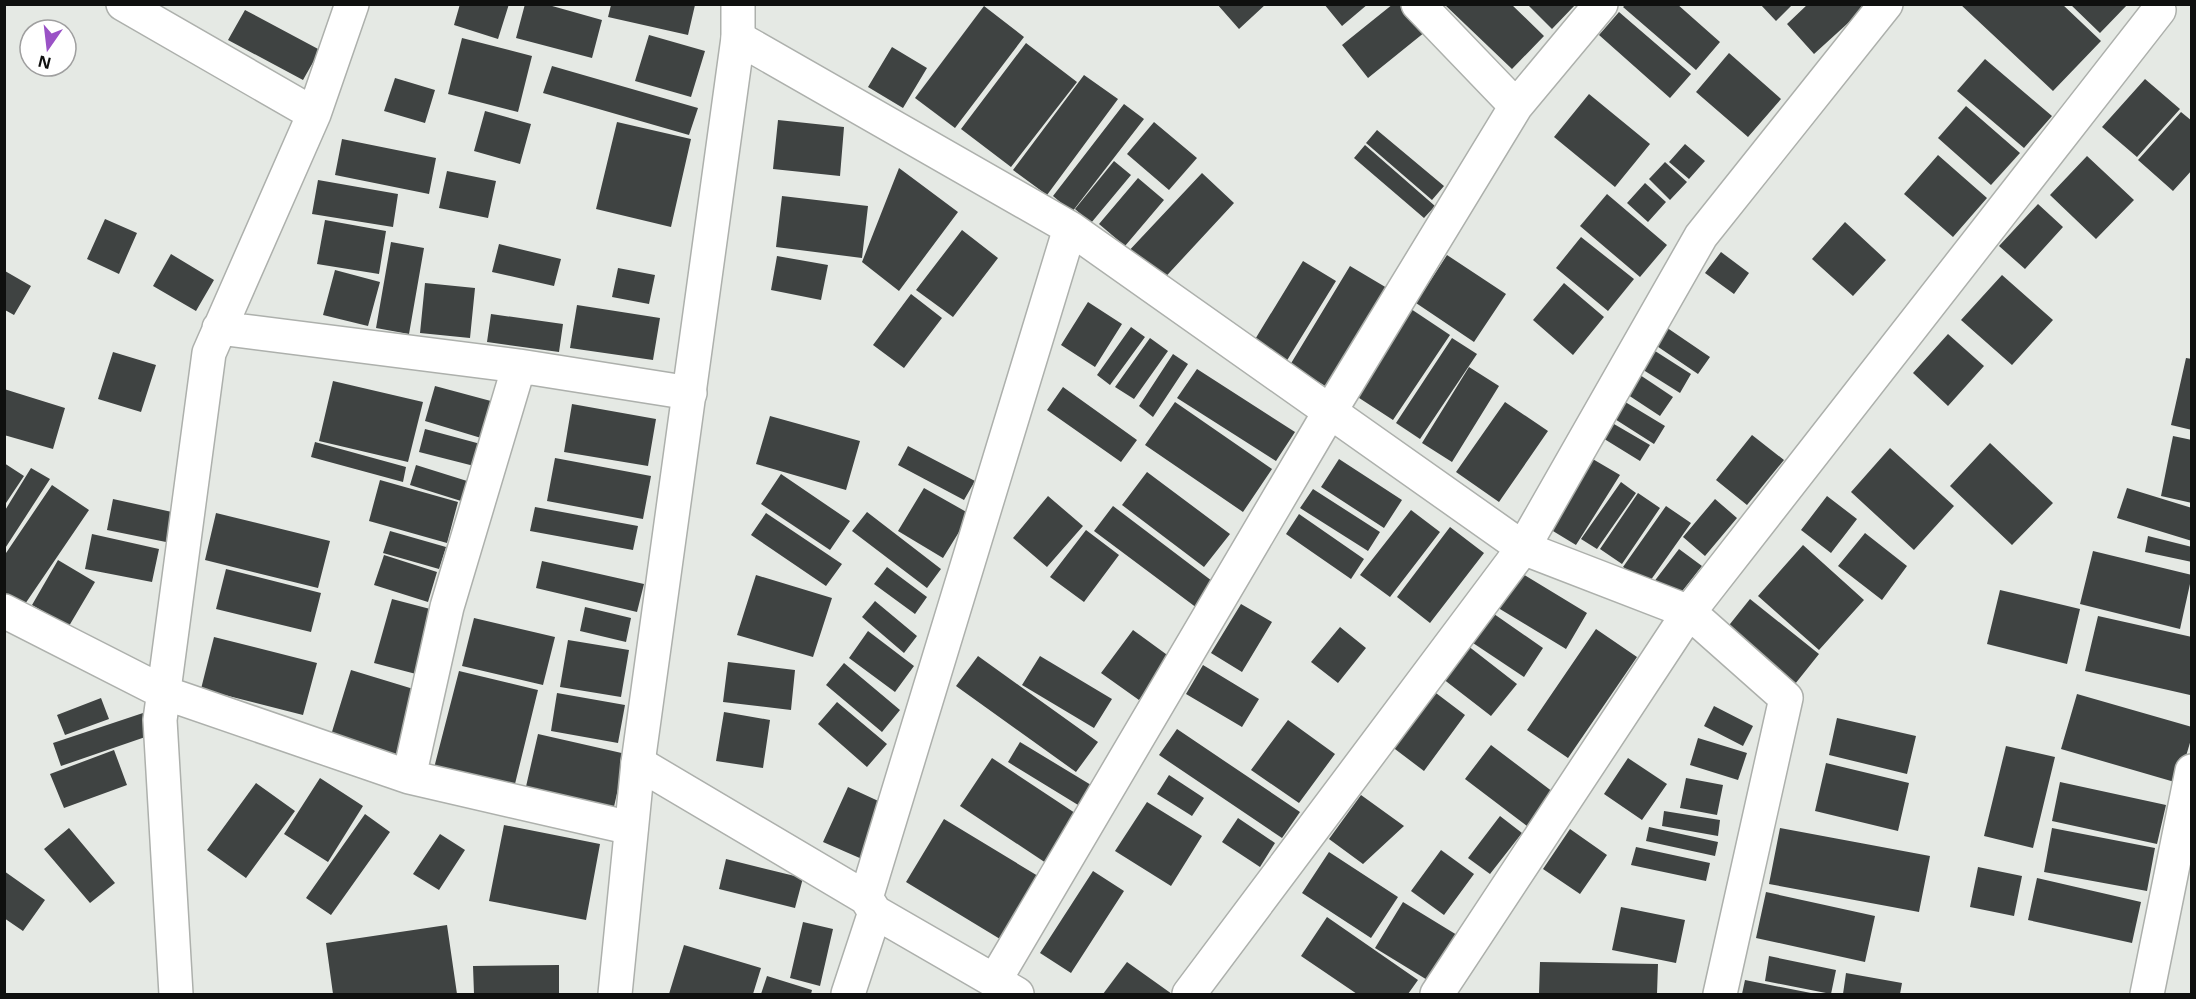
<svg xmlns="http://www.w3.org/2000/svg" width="2196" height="999" font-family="'Open Sans',sans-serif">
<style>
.building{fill:#3f4342}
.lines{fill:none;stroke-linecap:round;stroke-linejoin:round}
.street-casing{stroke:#adb0ac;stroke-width:36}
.secondary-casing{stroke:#adb0ac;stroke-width:36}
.street{stroke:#fff;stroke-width:33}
.secondary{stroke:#fff;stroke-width:33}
</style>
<rect width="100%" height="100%" fill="#e5e9e4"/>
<path class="building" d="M460 4H509L498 39 454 25Z
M525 4H545L602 20 592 58 516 38Z
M1217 4H1266L1239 29Z
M1324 4H1368L1342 26Z
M1393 4H1402L1425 32 1368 78 1342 45Z
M1444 4H1511L1544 36 1512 69Z
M1527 4H1576L1552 29Z
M1626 4H1677L1720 42 1696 70 1623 7Z
M1760 4H1793L1776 21Z
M1808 4H1869L1814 54 1787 24Z
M1960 4H2062L2101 41 2053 91Z
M2070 4H2128L2100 33Z
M611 5H695L688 35 608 17Z
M984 6 1024 37 955 128 915 98Z
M245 10 320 50 303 80 228 40Z
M1619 12 1691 74 1670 98 1599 35Z
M649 35 705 51 691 97 635 81Z
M462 38 532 56 518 112 448 94Z
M1026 43 1077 82 1011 167 961 129Z
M892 47 927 68 903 108 868 87Z
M1729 53 1781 99 1748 137 1696 92Z
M1985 59 2052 116 2024 148 1957 91Z
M552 66 698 108 689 135 543 93Z
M1084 75 1118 99 1047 195 1013 170Z
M395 78 435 90 425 123 384 111Z
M2145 79 2180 109 2137 157 2102 127Z
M1589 94 1650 144 1615 187 1554 137Z
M1124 104 1144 119 1072 212 1053 196Z
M1966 106 2020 153 1991 185 1938 138Z
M485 111 531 124 520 164 474 151Z
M2181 112 2192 121V170L2173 191 2138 160Z
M778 120 844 127 840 176 773 169Z
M617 122 691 139 671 227 596 209Z
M1154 122 1197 158 1169 190 1127 154Z
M1377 130 1444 186 1432 200 1366 143Z
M342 139 436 158 429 194 335 175Z
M1685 144 1705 161 1689 179 1669 162Z
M1365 145 1435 206 1424 218 1354 158Z
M1938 155 1987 198 1953 237 1904 194Z
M2087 156 2134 200 2096 239 2050 195Z
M1114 161 1131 175 1091 223 1075 209Z
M1665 162 1687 182 1670 200 1649 179Z
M899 168 958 212 899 291 862 262Z
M447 171 496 181 488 218 439 208Z
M1202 173 1234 203 1158 285 1125 255Z
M1138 178 1164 200 1125 246 1099 224Z
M318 180 398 194 393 227 312 214Z
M1645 183 1666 202 1648 222 1627 203Z
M1607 194 1667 245 1640 277 1580 226Z
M782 196 868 206 862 258 776 247Z
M2038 204 2063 227 2025 269 1999 246Z
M105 219 137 233 119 274 87 259Z
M325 220 386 231 379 274 317 264Z
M1845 222 1886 260 1853 296 1812 259Z
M962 230 998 258 953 317 916 290Z
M1581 237 1634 279 1608 311 1556 268Z
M391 242 424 248 409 334 376 328Z
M499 244 561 259 554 286 492 272Z
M1721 252 1749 273 1734 294 1705 273Z
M171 254 214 280 196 311 153 286Z
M1447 255 1506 294 1474 342 1416 303Z
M777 256 828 265 821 300 771 290Z
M1303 261 1336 281 1286 362 1254 341Z
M1350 266 1387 288 1327 387 1290 365Z
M618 268 655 275 649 304 612 297Z
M335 270 380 282 368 326 323 315Z
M5 271 31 286 14 315 5 310Z
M2002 275 2053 320 2012 365 1961 320Z
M425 283 475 288 470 338 420 333Z
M1564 283 1604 317 1573 355 1533 320Z
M911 294 942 318 904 368 873 345Z
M1088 302 1122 324 1095 367 1061 345Z
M577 305 660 318 653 360 570 348Z
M1411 309 1450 335 1393 420 1353 394Z
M491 314 563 324 559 352 487 342Z
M1660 323 1710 357 1698 374 1648 340Z
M1131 327 1145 337 1110 385 1097 375Z
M1948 334 1984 366 1948 406 1913 373Z
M1150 338 1168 351 1134 399 1115 387Z
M1452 338 1477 354 1420 439 1396 423Z
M1641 342 1691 374 1680 393 1629 361Z
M113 352 156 365 141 412 98 399Z
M1173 354 1188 364 1153 417 1139 406Z
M2186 358 2192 359V430L2171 425Z
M1469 367 1499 386 1452 462 1422 443Z
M1197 369 1295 432 1276 461 1177 398Z
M1631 369 1673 397 1660 416 1619 389Z
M333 381 423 402 408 462 319 441Z
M435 386 502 404 491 441 425 421Z
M1063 387 1137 440 1121 462 1047 410Z
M4 389 65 408 53 449 4 435Z
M1617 397 1665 426 1654 444 1607 414Z
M1175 402 1272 469 1243 512 1145 445Z
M1505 402 1548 431 1499 502 1456 472Z
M572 404 656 419 648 466 564 452Z
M770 416 860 441 846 490 756 464Z
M1602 417 1650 445 1640 461 1593 432Z
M425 429 488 446 482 468 419 452Z
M1752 435 1784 460 1747 505 1716 480Z
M2173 436 2192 440V503L2161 496Z
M315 442 406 467 403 482 311 457Z
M1990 443 2053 503 2012 545 1950 486Z
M908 446 975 481 964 500 898 465Z
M1890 448 1954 506 1914 550 1851 492Z
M555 458 651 476 643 519 547 501Z
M1591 458 1620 475 1576 545 1548 528Z
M1339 459 1402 500 1384 528 1321 487Z
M4 463 24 476 4 506Z
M416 465 483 486 477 506 410 485Z
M31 468 50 479 4 550V512Z
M1147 472 1230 534 1204 567 1122 505Z
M781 474 850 521 830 550 761 504Z
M380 480 458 502 447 543 369 521Z
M1621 482 1636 493 1597 549 1581 539Z
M52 485 89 510 23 607 4 594V556Z
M924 488 970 514 943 558 898 531Z
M2127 488 2192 508V541L2117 518Z
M1313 489 1380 532 1368 551 1300 508Z
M1638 493 1660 508 1622 564 1600 549Z
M1048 496 1083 526 1047 567 1013 538Z
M1827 496 1857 519 1831 553 1801 530Z
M113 499 172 512 166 542 107 530Z
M1715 499 1737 518 1705 556 1683 537Z
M1113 506 1216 584 1197 608 1094 531Z
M1666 506 1691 523 1648 584 1623 567Z
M535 507 638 526 633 550 530 531Z
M1411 510 1440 532 1390 597 1360 575Z
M867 512 941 569 927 588 852 531Z
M216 513 330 541 318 588 205 560Z
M766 513 842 564 826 586 751 535Z
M1299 514 1364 559 1351 579 1286 534Z
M1450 527 1484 553 1430 623 1397 597Z
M1086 530 1119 555 1084 602 1050 577Z
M390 531 446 547 439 569 383 553Z
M1865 533 1907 566 1882 600 1838 566Z
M92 534 159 549 152 582 85 569Z
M2148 536 2192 547V562L2145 552Z
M1803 545 1864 600 1819 650 1758 596Z
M1679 549 1702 566 1672 604 1650 587Z
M2093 551 2192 575 2180 629 2080 604Z
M384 555 437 572 428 602 374 585Z
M58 560 95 582 69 626 32 605Z
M542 561 644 584 637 612 536 588Z
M887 567 927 597 915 614 874 584Z
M1511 567 1587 613 1566 649 1490 603Z
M226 569 321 593 311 632 216 609Z
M756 575 832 598 813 657 737 635Z
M2000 590 2080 609 2067 664 1987 644Z
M392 599 434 610 416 674 374 663Z
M1750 599 1819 654 1791 689 1722 634Z
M875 601 917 636 904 653 862 617Z
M1241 604 1272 622 1242 672 1211 653Z
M585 607 631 618 626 642 580 631Z
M1484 607 1543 648 1524 677 1464 637Z
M2098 616 2192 637 2190 695 2085 671Z
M474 618 555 637 543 685 462 666Z
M1340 627 1366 648 1338 683 1311 662Z
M1596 629 1637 657 1568 758 1527 730Z
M1133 630 1170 657 1139 700 1101 673Z
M868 631 914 666 895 692 849 658Z
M214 637 317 663 303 715 201 689Z
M568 640 629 650 621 697 560 687Z
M1463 642 1517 684 1491 716 1438 675Z
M978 656 1098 742 1076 772 956 686Z
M1040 656 1112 699 1094 728 1022 685Z
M728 662 795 670 791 710 723 702Z
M844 663 900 710 882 732 826 685Z
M1203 665 1259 699 1242 727 1186 694Z
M351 670 420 691 400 756 331 735Z
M459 671 538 690 514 788 434 768Z
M1432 690 1465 715 1424 771 1391 746Z
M557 693 625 705 618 743 551 731Z
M2077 694 2192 727V736L2178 783 2061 749Z
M101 698 109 719 65 735 57 715Z
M837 702 887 744 867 767 818 724Z
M1714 706 1753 726 1743 746 1704 726Z
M146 712 154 734 61 766 53 743Z
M724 712 770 720 763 768 716 761Z
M1837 718 1916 736 1907 774 1829 755Z
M1288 720 1335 754 1299 803 1251 770Z
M1177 729 1300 812 1282 838 1159 755Z
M538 734 626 754 613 811 525 791Z
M1698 738 1747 753 1738 780 1690 765Z
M1020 742 1096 788 1083 808 1008 762Z
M1491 745 1553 792 1527 826 1465 779Z
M2006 746 2055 757 2033 848 1984 836Z
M114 750 127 785 64 808 50 774Z
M992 758 1078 815 1046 863 960 806Z
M1628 758 1667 784 1642 820 1604 794Z
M1826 763 1909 783 1898 831 1815 811Z
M1169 775 1204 798 1192 816 1157 794Z
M320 778 363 806 328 862 284 834Z
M1686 778 1723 785 1717 815 1680 808Z
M2060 782 2166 805 2157 844 2052 821Z
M256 783 295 811 246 878 207 850Z
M848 787 887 805 862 859 823 842Z
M1361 795 1404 826 1363 864 1329 839Z
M1147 802 1202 836 1171 886 1115 851Z
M1664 811 1720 820 1718 836 1662 826Z
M365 814 390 832 331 915 306 898Z
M1500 816 1522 833 1490 874 1468 858Z
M1238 818 1275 843 1260 867 1222 842Z
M944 819 1038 876 1000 939 906 882Z
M504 825 600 844 586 920 489 901Z
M1649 827 1718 842 1715 856 1646 841Z
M69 828 115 883 90 903 44 849Z
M1780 828 1930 856 1919 912 1769 884Z
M2052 828 2155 848 2147 891 2044 872Z
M1570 829 1607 855 1580 894 1543 869Z
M440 834 465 850 439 890 413 874Z
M1636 847 1710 863 1706 881 1631 865Z
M1441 850 1474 874 1444 915 1411 891Z
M1329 852 1398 897 1371 938 1302 893Z
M726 859 803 878 795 908 719 889Z
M1978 867 2022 876 2014 916 1970 907Z
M4 871 45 900 23 931 4 918Z
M1093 871 1124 891 1071 973 1040 953Z
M2037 878 2141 902 2132 943 2028 920Z
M1766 892 1875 916 1865 962 1756 938Z
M1403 902 1457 935 1429 981 1375 948Z
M1621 907 1685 920 1676 963 1612 950Z
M1327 917 1418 980 1408 994H1357L1301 956Z
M803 922 833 929 820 986 790 978Z
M447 925 457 994H333L326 943Z
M684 945 761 968 753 994H669Z
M1769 956 1836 970 1831 994 1765 981Z
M1127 962 1172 994H1103Z
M1540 962 1658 964 1657 994H1539Z
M559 965V994H474L473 966Z
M1846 973 1902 983 1900 994H1843Z
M767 976 812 990 811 994H761Z
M1745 980 1811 993V994H1742Z"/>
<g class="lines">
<g class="street-casing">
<path id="street" d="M123 4 314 114
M738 38 1070 228 1523 548 1689 612 1786 698 1720 994
M1516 106 1601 4
M219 328 519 366 690 393
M4 611 165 693 409 777 631 828
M638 763 866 898 875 912 1017 994
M409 777 447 607 519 366
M866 898 1070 228
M995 980 1329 413 1516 106 1418 4
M176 994 160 720 209 353 314 114 352 4
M848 994 875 912
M1189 994 1523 548 1701 236 1886 4
M1437 994 1689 612 2159 10
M2147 994 2192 771"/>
</g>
<g class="secondary-casing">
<path id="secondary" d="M615 994 638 763 738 38V4"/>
</g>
<use href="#street" class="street"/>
<use href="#secondary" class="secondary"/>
</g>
<rect width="2196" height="999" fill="none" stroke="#0f100f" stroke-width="12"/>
<g transform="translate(48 48) rotate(194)"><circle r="28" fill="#ffffff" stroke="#9f9f9f" stroke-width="1.5"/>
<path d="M0-4.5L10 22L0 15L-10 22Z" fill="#9a52c6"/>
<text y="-9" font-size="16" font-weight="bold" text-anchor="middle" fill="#0f100f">N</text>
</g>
</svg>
